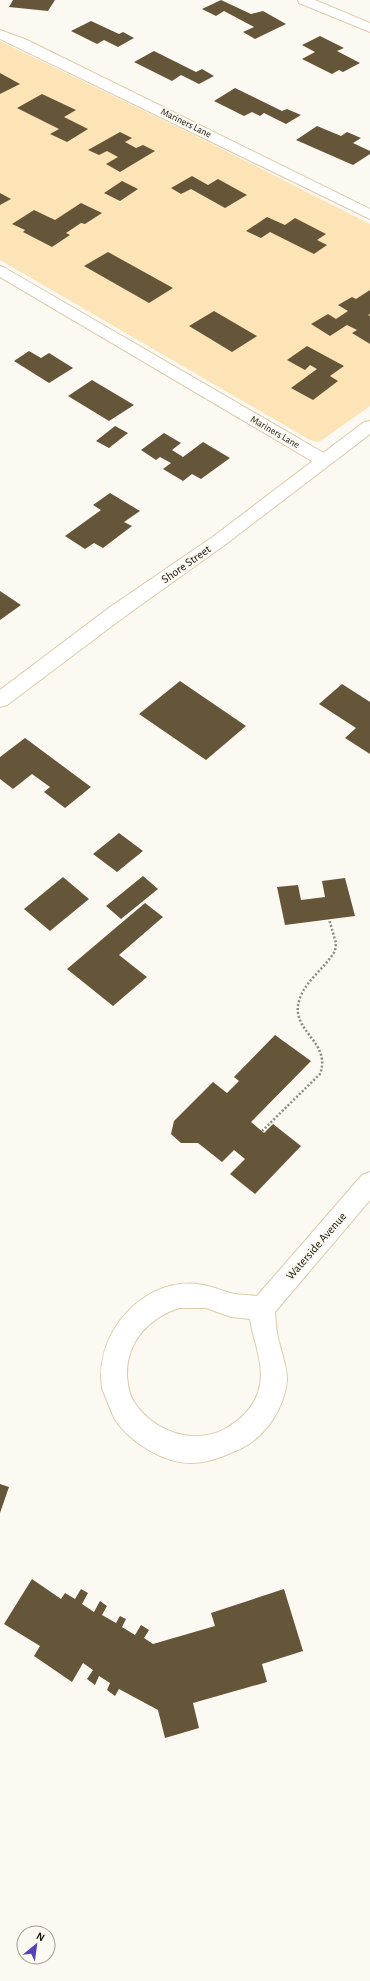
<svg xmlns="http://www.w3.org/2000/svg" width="370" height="1981" font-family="'Alegreya Sans',sans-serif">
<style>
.green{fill:#fde4b7}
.building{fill:#655539}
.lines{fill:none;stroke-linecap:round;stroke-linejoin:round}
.minor-casing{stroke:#ddcbab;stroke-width:2}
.major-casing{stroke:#ddcbab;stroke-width:2}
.path{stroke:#8f8a81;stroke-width:2.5;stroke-dasharray:2 2;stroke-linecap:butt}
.minor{fill:#fff;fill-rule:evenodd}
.major{fill:#fff;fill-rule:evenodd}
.labels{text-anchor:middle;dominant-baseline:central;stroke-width:4;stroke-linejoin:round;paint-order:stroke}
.far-street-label{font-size:10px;fill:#1c1509;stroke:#fcf9f2}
.street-label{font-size:12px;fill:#1c1509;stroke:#fcf9f2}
</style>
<rect width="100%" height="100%" fill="#fcf9f2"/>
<path class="green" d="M0 41 198 137 370 224V406L322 440 318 442 310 440 0 260Z"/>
<path class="building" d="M13 0H55L48 11 9 7Z
M221 0 251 14 263 11 286 24 255 39 243 32 254 27 224 11 216 16 202 9Z
M91 21 119 34 123 32 134 38 118 47 104 40 97 44 71 31Z
M320 36 344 48 337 51 360 63 343 72 339 70 332 74 302 59 315 52 302 45Z
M154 51 196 72 202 69 214 76 199 84 181 75 172 81 134 62Z
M0 73 20 84 0 94Z
M235 88 282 111 287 109 301 115 286 124 264 113 260 116 252 112 244 116 214 101Z
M42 94 76 110 64 117 88 129 67 142 50 134 59 129 17 108Z
M317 126 341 136 347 132 361 138 353 143 370 151V154L353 165 296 140Z
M120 132 132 138 125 142 136 148 143 145 155 151 120 172 106 164 118 157 107 151 99 155 88 150Z
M192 176 208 185 218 179 247 195 225 208 191 189 181 194 171 188Z
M122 181 138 189 120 201 104 193Z
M0 193 11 199 0 205Z
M81 203 102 213 85 224 81 223 66 233 70 235 52 247 23 232 25 230 12 224 34 210 55 220Z
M267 217 285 225 295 218 326 234 317 240 327 245 314 254 270 232 261 238 246 231Z
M108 252 173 288 149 303 84 266Z
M370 290V314L368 315 370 316V344L352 333 357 330 347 325 330 336 311 324 328 314 336 319 348 311 338 305 352 297 356 299Z
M214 311 257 336 232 352 189 326Z
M307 346 344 366 330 376 338 381 313 400 291 388 317 369 310 365 305 370 287 360Z
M29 351 41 358 49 353 73 368 49 383 14 361Z
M92 380 134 405 109 421 68 396Z
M115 426 128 433 109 448 96 441Z
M164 433 181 443 172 450 183 457 203 442 230 458 201 479 192 474 183 481 163 469 171 463 160 457 156 460 141 450Z
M110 493 140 511 124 522 132 526 103 548 94 543 85 549 65 536 101 510 93 505Z
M0 591 21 605 0 620Z
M180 681 246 726 206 760 139 714Z
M342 684 370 702V754L345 738 356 728 319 704Z
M25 738 91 787 65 808 44 792 50 787 32 774 13 789 0 779V757Z
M119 833 143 851 117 872 93 854Z
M143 876 158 889 121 919 106 906Z
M63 877 89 899 50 931 24 909Z
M345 878 355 916 285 925 277 887 298 885 301 900 325 897 322 881Z
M145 903 163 917 119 955 147 977 113 1006 67 969Z
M275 1035 311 1061 251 1122 264 1133 273 1124 301 1146 255 1194 230 1174 245 1159 234 1150 222 1162 198 1143H181L171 1134 174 1121 213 1082 227 1093 239 1081 234 1077Z
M0 1484 9 1487 0 1513Z
M32 1579 61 1599 65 1593 75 1599 81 1589 88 1593 82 1604 94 1612 100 1601 107 1606 102 1615 116 1623 120 1616 126 1619 122 1627 135 1635 141 1625 149 1630 144 1638 153 1644 215 1626 211 1613 284 1589 303 1651 262 1664 267 1682 193 1703 199 1728 165 1738 158 1710 119 1689 115 1696 107 1690 110 1683 99 1676 95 1685 87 1679 93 1670 83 1663 72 1682 34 1656 40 1646 4 1624Z"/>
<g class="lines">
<g class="minor-casing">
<path id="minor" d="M298 0H315L370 23V32L299 3Z
M0 30 27 40 370 209V219L0 39Z
M0 266 5 268 329 456 332 460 329 464 323 466 317 464 0 277Z
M370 1172V1200L275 1312C276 1322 276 1332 279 1342 282 1354 287 1367 287 1380 285 1407 266 1436 242 1448 224 1456 210 1463 190 1463 164 1463 130 1442 116 1421 112 1415 110 1407 107 1401 106 1397 103 1392 102 1387 95 1340 132 1290 180 1284 200 1282 211 1287 230 1293 238 1295 248 1295 257 1296L362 1175ZM179 1308H206L231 1317 250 1319C253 1340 264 1363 260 1384 258 1400 247 1414 234 1423 202 1448 156 1435 134 1402 129 1394 128 1386 127 1376 126 1343 148 1318 179 1308Z"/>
</g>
<g class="major-casing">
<path id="major" d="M370 421V434L226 544 124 617 7 705 0 707V690L110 607 214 536 364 422Z"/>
</g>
<path class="path" d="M262 1131 320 1074C332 1042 290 1031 299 1001 304 982 325 968 335 951L336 943 329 919"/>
<use href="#minor" class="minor"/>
<use href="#major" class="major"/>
</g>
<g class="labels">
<g class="far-street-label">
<text transform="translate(186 123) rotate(26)">Mariners Lane</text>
<text transform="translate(275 432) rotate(30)">Mariners Lane</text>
</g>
<g class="street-label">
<text transform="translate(186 564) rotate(-35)">Shore Street</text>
<text transform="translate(316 1246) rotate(-49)">Waterside Avenue</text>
</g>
</g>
<g transform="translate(36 1945) rotate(29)"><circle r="19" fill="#fcf9f2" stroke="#a29e95"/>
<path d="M0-3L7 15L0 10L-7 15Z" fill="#5343bb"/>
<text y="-6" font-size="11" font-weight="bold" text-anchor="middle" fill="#1c1509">N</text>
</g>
</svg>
